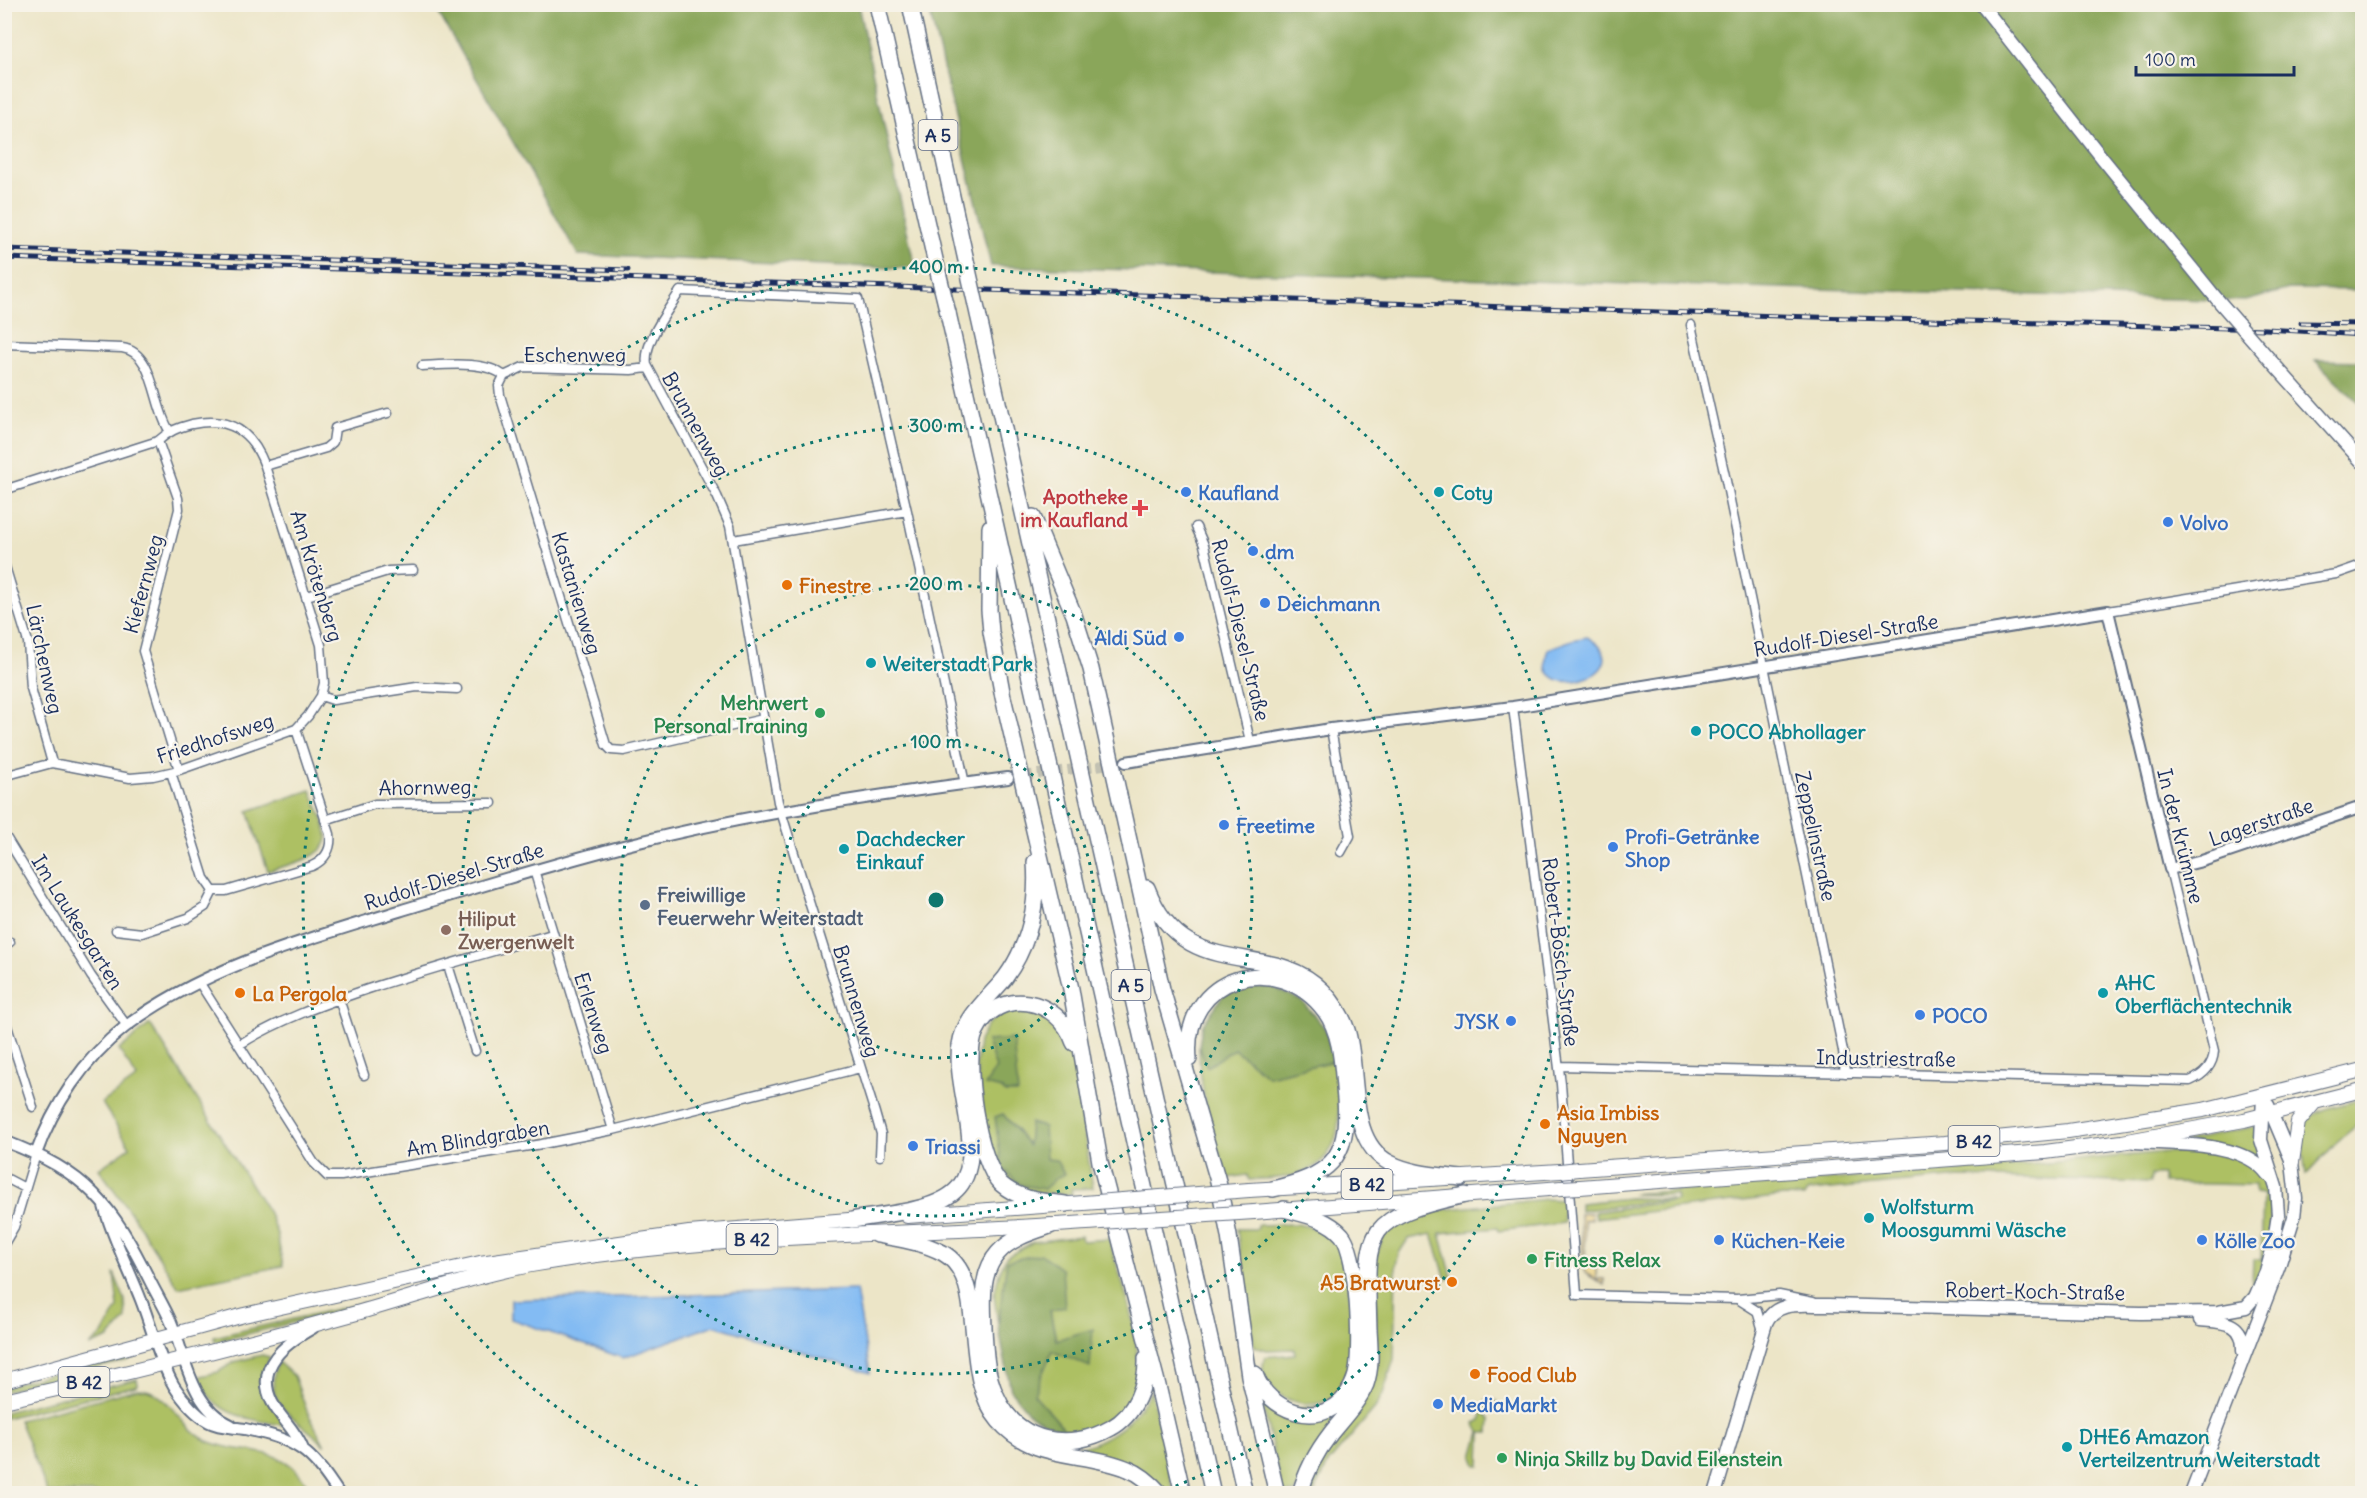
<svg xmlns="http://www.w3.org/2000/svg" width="2367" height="1498" font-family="Delius,sans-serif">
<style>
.green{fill:#adc064;stroke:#647861;stroke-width:1.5;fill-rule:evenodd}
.forest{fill:#8aa65a;stroke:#526a5c;stroke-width:1.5}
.sand{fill:#eeda9e;stroke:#84847e;stroke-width:1.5}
.water{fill:#83bbf3;stroke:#4f75a8;stroke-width:1.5}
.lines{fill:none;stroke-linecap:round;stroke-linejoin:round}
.tertiary-tunnel{stroke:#c2c1b2;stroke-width:10;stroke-dasharray:10 5;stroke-linecap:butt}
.minor-casing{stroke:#646f83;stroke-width:11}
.tertiary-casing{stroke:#646f83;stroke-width:14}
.secondary-casing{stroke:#646f83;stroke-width:15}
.primary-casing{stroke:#646f83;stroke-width:16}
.motorway-casing{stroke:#646f83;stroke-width:18}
.minor{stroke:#fff;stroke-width:8}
.tertiary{stroke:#fff;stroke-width:10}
.secondary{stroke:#fff;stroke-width:12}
.primary{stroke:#fff;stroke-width:14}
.motorway{stroke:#fff;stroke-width:15}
.rail-casing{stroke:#1b2f5e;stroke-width:5}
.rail{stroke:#f7f3e8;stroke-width:3;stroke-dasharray:9;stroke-linecap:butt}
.secondary-bridge-casing{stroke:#646f83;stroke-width:15;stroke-linecap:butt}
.primary-bridge-casing{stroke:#646f83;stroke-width:16;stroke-linecap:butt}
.motorway-bridge-casing{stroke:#646f83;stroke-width:18;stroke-linecap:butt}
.secondary-bridge{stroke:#fff;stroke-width:12}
.primary-bridge{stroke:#fff;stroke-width:14}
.motorway-bridge{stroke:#fff;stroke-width:15}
.ring{fill:none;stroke:#0f766e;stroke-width:3;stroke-dasharray:3 6}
.shop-dot{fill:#3f7fe0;stroke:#f7f3e8;stroke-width:2}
.culture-dot{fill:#0f9aa8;stroke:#f7f3e8;stroke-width:2}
.health-dot{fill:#e0444e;stroke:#f7f3e8;stroke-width:2}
.food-dot{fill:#e8710a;stroke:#f7f3e8;stroke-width:2}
.leisure-dot{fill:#2e9e5b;stroke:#f7f3e8;stroke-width:2}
.service-dot{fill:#5c6f8a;stroke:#f7f3e8;stroke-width:2}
.education-dot{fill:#8d6e63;stroke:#f7f3e8;stroke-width:2}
.labels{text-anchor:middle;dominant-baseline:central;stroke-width:4.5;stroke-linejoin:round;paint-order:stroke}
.shield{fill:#f7f3e8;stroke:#5d6a87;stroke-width:1.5}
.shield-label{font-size:18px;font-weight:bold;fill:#1b2f5e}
.street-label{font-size:20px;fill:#1b2f5e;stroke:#f7f3e8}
.shop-label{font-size:20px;font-weight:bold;fill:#366cbe;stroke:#f7f3e8;text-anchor:start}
.culture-label{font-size:20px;font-weight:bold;fill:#0d838f;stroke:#f7f3e8;text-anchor:start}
.health-label{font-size:20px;font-weight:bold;fill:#be3a42;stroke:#f7f3e8;text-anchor:end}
.food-label{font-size:20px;font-weight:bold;fill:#c56008;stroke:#f7f3e8;text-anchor:start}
.leisure-label{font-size:20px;font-weight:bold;fill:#27864d;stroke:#f7f3e8;text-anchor:start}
.service-label{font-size:20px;font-weight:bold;fill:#4e5e75;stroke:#f7f3e8;text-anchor:start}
.education-label{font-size:20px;font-weight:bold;fill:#785e54;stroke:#f7f3e8;text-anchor:start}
.centre{fill:#0f766e;stroke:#f7f3e8;stroke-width:3}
.ring-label{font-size:18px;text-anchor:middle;font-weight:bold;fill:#0f766e;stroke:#f7f3e8;stroke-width:4.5;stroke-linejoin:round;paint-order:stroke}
</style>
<rect width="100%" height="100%" fill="#f7f3e8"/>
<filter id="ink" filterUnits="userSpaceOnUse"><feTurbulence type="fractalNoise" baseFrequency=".0167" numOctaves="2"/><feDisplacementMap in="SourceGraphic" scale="12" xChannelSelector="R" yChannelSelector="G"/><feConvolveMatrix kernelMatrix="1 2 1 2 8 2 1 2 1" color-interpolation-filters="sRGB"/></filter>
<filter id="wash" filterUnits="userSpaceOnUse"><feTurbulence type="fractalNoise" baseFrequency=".008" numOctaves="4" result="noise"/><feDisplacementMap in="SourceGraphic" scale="24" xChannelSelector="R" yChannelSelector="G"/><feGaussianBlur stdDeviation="1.35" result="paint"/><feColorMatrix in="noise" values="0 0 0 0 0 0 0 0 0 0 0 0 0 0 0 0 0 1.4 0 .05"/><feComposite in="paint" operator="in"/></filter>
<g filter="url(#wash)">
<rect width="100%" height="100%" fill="#ece5c7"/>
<path class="green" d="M311 790C316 804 325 820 327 834 330 858 286 865 268 871L248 811Z
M1028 1009 1044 1013 1064 1034 1073 1060 1093 1188 1071 1189 1072 1194 1034 1193 1017 1189 1006 1181 990 1151 976 1065 979 1041 988 1024 1003 1013ZM1003 1114 1029 1146 1046 1159 1056 1178 1044 1189Z
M150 1024 269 1213 277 1234 283 1266 178 1287 135 1219 99 1169 130 1147 102 1103 137 1078 119 1050Z
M1199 1046 1207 1067 1234 1049 1268 1076 1334 1061C1338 1101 1351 1153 1304 1172 1289 1179 1266 1178 1249 1180L1247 1175 1228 1178C1212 1136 1199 1091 1199 1046Z
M2362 1099V1121L2338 1141 2306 1175C2296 1111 2306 1114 2362 1099Z
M2257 1126 2265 1163 2187 1141Z
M2166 1152C2189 1152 2228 1151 2248 1163 2258 1170 2266 1182 2269 1193 2275 1220 2265 1280 2243 1298V1296L2252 1285 2253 1260H2261L2263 1194 2255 1193V1185L2163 1183V1175H2151L2150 1183 1961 1177 1809 1191 1804 1197 1784 1196 1596 1218 1595 1212 1677 1200 1676 1195 1632 1194 2003 1167Z
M1629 1198 1671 1199 1580 1211V1203Z
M1547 1199 1562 1200 1564 1223 1498 1231 1497 1228 1440 1233 1452 1277 1446 1279 1432 1234 1408 1239 1399 1253 1396 1264 1394 1359 1383 1394 1375 1408 1329 1462 1314 1493 1306 1494 1312 1475 1377 1369 1375 1259 1385 1231 1420 1212Z
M1297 1224C1312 1228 1331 1230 1340 1245 1351 1266 1357 1370 1343 1389 1323 1416 1269 1404 1263 1370 1262 1366 1264 1360 1265 1357L1295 1354 1294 1349 1267 1350 1254 1346 1237 1229H1257V1225Z
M1081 1236 1082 1241 1109 1239C1122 1286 1159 1373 1120 1413 1107 1427 1085 1429 1068 1433L1033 1394 1052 1351 1090 1366 1056 1340 1050 1311 1007 1261 998 1325 994 1295 999 1274 1006 1257 1033 1242Z
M114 1273 125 1300 126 1319 109 1338 89 1346 103 1334 118 1307Z
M363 1303 364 1305 215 1342 214 1337Z
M130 1353 129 1360 5 1391V1386Z
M262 1355 270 1357 265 1368 282 1425C248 1419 214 1416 199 1379L201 1376 218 1372 234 1362Z
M278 1362 294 1376 307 1411 325 1446C300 1418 259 1407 278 1362Z
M137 1379 138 1384 135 1386 5 1418V1412Z
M137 1389C167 1388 178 1424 202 1438 228 1453 264 1447 286 1462 298 1469 305 1482 313 1493H48L19 1420Z
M1151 1391 1174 1493H1167L1081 1452V1448C1117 1436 1131 1422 1151 1391Z
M1261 1398 1276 1410 1348 1404 1295 1493H1283Z
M1486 1401H1497L1486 1414 1490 1419 1489 1433H1481L1480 1465H1476L1473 1457 1480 1432 1475 1423 1480 1421Z"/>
<path class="forest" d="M434 5H858L915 267 895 268 578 255Z
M928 5H2362V290L2289 289 2246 301 991 266Z
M2315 360 2362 361V406Z
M1245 987H1272L1301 1000 1325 1028 1334 1061 1268 1076 1234 1049 1207 1067 1199 1046 1202 1026 1224 994Z
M1013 1039 1018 1093H1005L1002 1089 985 1085 996 1068 987 1041Z
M1003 1114 1028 1145 1030 1123 1044 1127 1046 1159 1056 1160 1064 1174 1056 1178 1044 1189 1021 1185 1002 1168 995 1117Z
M1041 1254 1062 1270 1065 1307 1050 1311 1056 1340 1093 1329 1090 1367 1052 1351 1034 1394 1068 1433 1031 1416 1011 1391 998 1325 1007 1261Z"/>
<path class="sand" d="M1591 1213 1592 1219 1584 1220 1586 1266 1596 1267V1279H1604V1285L1585 1273 1584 1270 1580 1214Z"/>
<path class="water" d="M1587 637C1649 672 1527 710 1548 649L1572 640Z
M856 1290 870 1373 714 1325 623 1358 511 1319V1300Z"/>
</g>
<g filter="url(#ink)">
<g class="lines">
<path class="tertiary-tunnel" d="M1008 778 1126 762"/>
<g class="minor-casing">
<path id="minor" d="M1691 325 1725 476 1843 1051 1845 1073
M4 344 122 348C155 352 153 406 169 430
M422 366C444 365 486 360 504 376
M504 376 499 386 500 395 606 745 611 750 624 751 763 719
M504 376 523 367 631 370 648 368
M158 441 178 498 179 509 143 651 179 770
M265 466 326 448 333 442 335 428 388 413
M4 490 158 441C169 431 177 428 192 424 229 416 252 431 265 466L321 645 324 683 321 696 308 716 296 729 179 770 153 776 130 778 52 763 4 776
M1196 527 1204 545 1250 741
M733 540 907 511
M4 563 28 642 31 688 52 763
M307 596 388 571 413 570
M2108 611 2336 574 2356 567 2362 563
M321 696 333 700 417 687 457 689
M1513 707 1561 1084 1577 1295 1738 1299 1779 1295 1813 1302
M1331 729 1350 836 1341 852
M171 772 204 878 213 891
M325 820 375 804 492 803
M4 834 91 976 127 1026
M534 870 613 1130
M213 891H226L312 866C325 860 332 849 330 834L296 729
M116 930 142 933 188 918 205 907 213 891
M4 946 10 942
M448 965 475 1051
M199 982 314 1163 327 1176H341L542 1144 613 1130 860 1068
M339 999 364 1075
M4 1017 33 1107
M239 1045C278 1020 324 1004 368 989 429 969 491 952 552 934
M1559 1066 2190 1081C2204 1075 2213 1066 2214 1051L2170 869
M880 1156 881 1134 875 1113 778 802 730 526 717 496 647 365C643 342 668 311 680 291L858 299 907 511 965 784
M4 1177 25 1188
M4 1244 14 1227 36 1154
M1738 1299 1757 1311 1763 1331"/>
</g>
<g class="tertiary-casing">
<path id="tertiary" d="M1126 762 1331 729 1513 707 2108 611 2170 869 2202 861 2362 807
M4 1141C87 1172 112 1204 150 1281 157 1295 165 1308 171 1322 186 1358 191 1407 231 1425
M36 1154C53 1106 84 1059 125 1027 204 967 305 940 399 911 478 887 558 862 639 842 760 812 884 794 1008 778
M104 1206C113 1239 129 1269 141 1300 152 1328 159 1360 174 1386 183 1400 195 1414 209 1422 220 1428 233 1427 245 1429 297 1440 310 1449 339 1494
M303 1449C295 1429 281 1419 272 1402 254 1366 286 1343 313 1328"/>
</g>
<g class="secondary-casing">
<path id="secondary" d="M1981 4 2103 159 2217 299
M2272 362 2362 462
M2135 1142C2175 1145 2243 1140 2268 1175
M2200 1320C2224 1322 2244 1321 2243 1351
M1715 1494 1766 1323C1776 1299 1806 1306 1828 1305L2141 1313 2218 1312 2246 1307 2255 1297 2266 1272 2273 1247 2278 1215 2276 1187 2261 1140 2263 1096
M2191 1494 2279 1266 2294 1217 2296 1198 2292 1162 2268 1105"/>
</g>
<g class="primary-casing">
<path id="primary" d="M2292 1162 2298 1122 2313 1104
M1579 1169 1945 1143 2068 1131 2203 1110 2362 1070
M1580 1187 2045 1152 2122 1142 2244 1120 2362 1090
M1249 1190 1560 1171
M1254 1212 1561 1188
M907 1216 1097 1202
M4 1381 244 1315 480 1263 689 1233 861 1219
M4 1401C121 1375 238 1346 353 1314 412 1298 471 1276 531 1265 720 1232 911 1236 1101 1222"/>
</g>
<g class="motorway-casing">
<path id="motorway" d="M877 4 936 264
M910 4 967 265
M948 313 1213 1494
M978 314 1245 1494
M1033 517 1074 615 1091 669 1162 989 1218 1181 1229 1236 1249 1376 1277 1494
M990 527 989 610 991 632 1003 697 1071 989 1100 1162 1158 1386 1183 1494
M1147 888C1185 987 1269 936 1323 991 1334 1003 1342 1015 1347 1030 1360 1070 1346 1141 1390 1163 1411 1174 1438 1175 1461 1178
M1189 1059C1181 975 1278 948 1325 1011 1343 1036 1342 1070 1345 1099 1350 1161 1328 1175 1273 1189
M1065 1204C1042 1201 1019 1200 1001 1184 978 1163 962 1058 976 1031 999 985 1059 998 1074 1043
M852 1220C883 1214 938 1212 959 1187 987 1154 953 1086 960 1045 964 1017 988 999 1005 978 1030 944 1038 903 1035 862
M1050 1226C1032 1232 1011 1238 998 1253 980 1273 983 1303 984 1328 985 1350 986 1374 996 1395 1016 1443 1069 1452 1111 1428 1135 1415 1147 1384 1146 1358
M877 1235C898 1239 923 1242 943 1253 990 1279 958 1374 999 1421 1035 1462 1083 1450 1128 1469 1141 1474 1152 1484 1161 1494
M1255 1374C1267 1410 1319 1431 1346 1396 1350 1390 1354 1382 1356 1375 1362 1350 1358 1255 1342 1235 1327 1218 1305 1215 1284 1209
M1300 1494C1306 1471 1317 1451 1331 1433 1343 1418 1358 1403 1366 1384 1372 1367 1370 1348 1369 1330 1366 1229 1361 1219 1465 1195"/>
</g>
<use href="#minor" class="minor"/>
<use href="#tertiary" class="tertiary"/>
<use href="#secondary" class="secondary"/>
<use href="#primary" class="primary"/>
<use href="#motorway" class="motorway"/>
<g class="rail-casing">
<path id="rail" d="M4 249 628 270
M4 258 1813 317 2266 329 2362 335
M2301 323 2362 324"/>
</g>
<use href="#rail" class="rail"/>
<g class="secondary-bridge-casing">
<path id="secondary-bridge" d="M2217 299 2272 362"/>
</g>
<g class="primary-bridge-casing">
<path id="primary-bridge" d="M1560 1171 1579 1169
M1561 1188 1580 1187
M1097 1202 1249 1190
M1101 1222 1254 1212"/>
</g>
<g class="motorway-bridge-casing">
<path id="motorway-bridge" d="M936 264 948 313
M967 265 978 314"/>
</g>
<use href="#secondary-bridge" class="secondary-bridge"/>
<use href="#primary-bridge" class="primary-bridge"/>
<use href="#motorway-bridge" class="motorway-bridge"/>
</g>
</g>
<g class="ring">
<circle cx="936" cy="900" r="158"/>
<circle cx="936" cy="900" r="316"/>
<circle cx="936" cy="900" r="474"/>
<path d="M714 1493A633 633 0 1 1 1158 1493"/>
</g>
<g class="shop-dot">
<circle cx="1186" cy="492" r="6"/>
<circle cx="2168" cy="522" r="6"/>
<circle cx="1253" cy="551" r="6"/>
<circle cx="1265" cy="603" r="6"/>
<circle cx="1179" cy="637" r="6"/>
<circle cx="1224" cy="825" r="6"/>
<circle cx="1613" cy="847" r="6"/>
<circle cx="1920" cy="1015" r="6"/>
<circle cx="1511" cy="1021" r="6"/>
<circle cx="913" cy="1146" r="6"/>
<circle cx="1719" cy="1240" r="6"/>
<circle cx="2202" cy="1240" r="6"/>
<circle cx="1438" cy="1404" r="6"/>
</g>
<g class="culture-dot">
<circle cx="1439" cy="492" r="6"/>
<circle cx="871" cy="663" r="6"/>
<circle cx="1696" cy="731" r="6"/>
<circle cx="844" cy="849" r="6"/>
<circle cx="2103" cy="993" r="6"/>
<circle cx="1869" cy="1218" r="6"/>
<circle cx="2067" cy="1447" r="6"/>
</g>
<path class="health-dot" d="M1137 499h6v6h6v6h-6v6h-6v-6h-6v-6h6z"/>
<g class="food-dot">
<circle cx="787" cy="585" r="6"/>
<circle cx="240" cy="993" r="6"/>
<circle cx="1545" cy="1124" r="6"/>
<circle cx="1452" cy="1282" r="6"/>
<circle cx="1475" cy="1374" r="6"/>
</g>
<g class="leisure-dot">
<circle cx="820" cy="713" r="6"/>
<circle cx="1532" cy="1259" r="6"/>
<circle cx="1502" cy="1458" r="6"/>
</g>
<circle class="service-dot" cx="645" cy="905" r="6"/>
<circle class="education-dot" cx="446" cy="930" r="6"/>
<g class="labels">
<g class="shield">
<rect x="918.5" y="120" width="39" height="30" rx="4.5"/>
<rect x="1111.5" y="970" width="39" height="30" rx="4.5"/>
<rect x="1948.5" y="1126" width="51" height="30" rx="4.5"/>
<rect x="1341.5" y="1169" width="51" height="30" rx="4.5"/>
<rect x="726.5" y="1224" width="51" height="30" rx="4.5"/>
<rect x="58.5" y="1367" width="51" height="30" rx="4.5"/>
</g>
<g class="shield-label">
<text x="938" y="135">A 5</text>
<text x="1131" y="985">A 5</text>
<text x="1974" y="1141">B 42</text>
<text x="1367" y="1184">B 42</text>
<text x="752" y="1239">B 42</text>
<text x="84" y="1382">B 42</text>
</g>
<g class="street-label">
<text x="575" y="354">Eschenweg</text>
<text transform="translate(696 424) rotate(61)">Brunnenweg</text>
<text transform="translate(317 576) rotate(73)">Am Krötenberg</text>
<text transform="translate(143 584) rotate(-75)">Kiefernweg</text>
<text transform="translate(577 593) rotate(73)">Kastanienweg</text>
<text transform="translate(1241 630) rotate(76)">Rudolf-Diesel-Straße</text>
<text transform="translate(1846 635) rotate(-9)">Rudolf-Diesel-Straße</text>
<text transform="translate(45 659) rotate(78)">Lärchenweg</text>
<text transform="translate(215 738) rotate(-18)">Friedhofsweg</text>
<text transform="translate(425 787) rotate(-1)">Ahornweg</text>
<text transform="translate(2261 822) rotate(-19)">Lagerstraße</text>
<text transform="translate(1816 836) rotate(78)">Zeppelinstraße</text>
<text transform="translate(2181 836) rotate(76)">In der Krümme</text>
<text transform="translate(454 876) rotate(-17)">Rudolf-Diesel-Straße</text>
<text transform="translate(78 922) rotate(58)">Im Laukesgarten</text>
<text transform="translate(1561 952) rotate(83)">Robert-Bosch-Straße</text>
<text transform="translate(857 1001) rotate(73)">Brunnenweg</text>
<text transform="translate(594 1013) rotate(72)">Erlenweg</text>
<text transform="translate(1886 1058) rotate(1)">Industriestraße</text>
<text transform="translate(478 1138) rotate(-9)">Am Blindgraben</text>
<text transform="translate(2035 1291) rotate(1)">Robert-Koch-Straße</text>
</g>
<g class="shop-label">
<text x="1198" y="492">Kaufland</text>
<text x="2180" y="522">Volvo</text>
<text x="1265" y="551">dm</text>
<text x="1277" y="603">Deichmann</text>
<text x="1167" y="637" text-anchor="end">Aldi Süd</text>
<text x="1236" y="825">Freetime</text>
<text x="1625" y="836">Profi-Getränke<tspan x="1625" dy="23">Shop</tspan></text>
<text x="1932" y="1015">POCO</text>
<text x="1499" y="1021" text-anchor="end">JYSK</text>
<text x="925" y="1146">Triassi</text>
<text x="1731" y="1240">Küchen-Keie</text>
<text x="2214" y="1240">Kölle Zoo</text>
<text x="1450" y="1404">MediaMarkt</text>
</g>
<g class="culture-label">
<text x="1451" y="492">Coty</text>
<text x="883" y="663">Weiterstadt Park</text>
<text x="1708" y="731">POCO Abhollager</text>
<text x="856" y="838">Dachdecker<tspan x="856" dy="23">Einkauf</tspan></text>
<text x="2115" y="982">AHC<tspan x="2115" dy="23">Oberflächentechnik</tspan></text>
<text x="1881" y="1206">Wolfsturm<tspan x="1881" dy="23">Moosgummi Wäsche</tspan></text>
<text x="2079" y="1436">DHE6 Amazon<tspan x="2079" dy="23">Verteilzentrum Weiterstadt</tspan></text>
</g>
<g class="health-label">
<text x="1128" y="496">Apotheke<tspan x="1128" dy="23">im Kaufland</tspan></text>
</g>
<g class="food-label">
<text x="799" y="585">Finestre</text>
<text x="252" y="993">La Pergola</text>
<text x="1557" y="1112">Asia Imbiss<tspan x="1557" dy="23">Nguyen</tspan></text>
<text x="1440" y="1282" text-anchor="end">A5 Bratwurst</text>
<text x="1487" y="1374">Food Club</text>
</g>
<g class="leisure-label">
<text x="808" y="702" text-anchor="end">Mehrwert<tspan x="808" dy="23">Personal Training</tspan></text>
<text x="1544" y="1259">Fitness Relax</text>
<text x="1514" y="1458">Ninja Skillz by David Eilenstein</text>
</g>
<g class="service-label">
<text x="657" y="894">Freiwillige<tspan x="657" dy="23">Feuerwehr Weiterstadt</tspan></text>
</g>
<g class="education-label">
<text x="458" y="918">Hiliput<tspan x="458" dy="23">Zwergenwelt</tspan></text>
</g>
</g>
<circle cx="936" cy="900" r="9" class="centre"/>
<g class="ring-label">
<text x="936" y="273">400 m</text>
<text x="936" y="432">300 m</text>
<text x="936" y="590">200 m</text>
<text x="936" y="748">100 m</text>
</g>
<rect width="2367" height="1498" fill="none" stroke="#f7f3e8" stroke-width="24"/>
<path d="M2136 66v9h158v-9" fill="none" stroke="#1b2f5e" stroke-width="3"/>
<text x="2145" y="66" font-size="18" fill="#1b2f5e" stroke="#f7f3e8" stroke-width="4.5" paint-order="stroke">100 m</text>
</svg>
